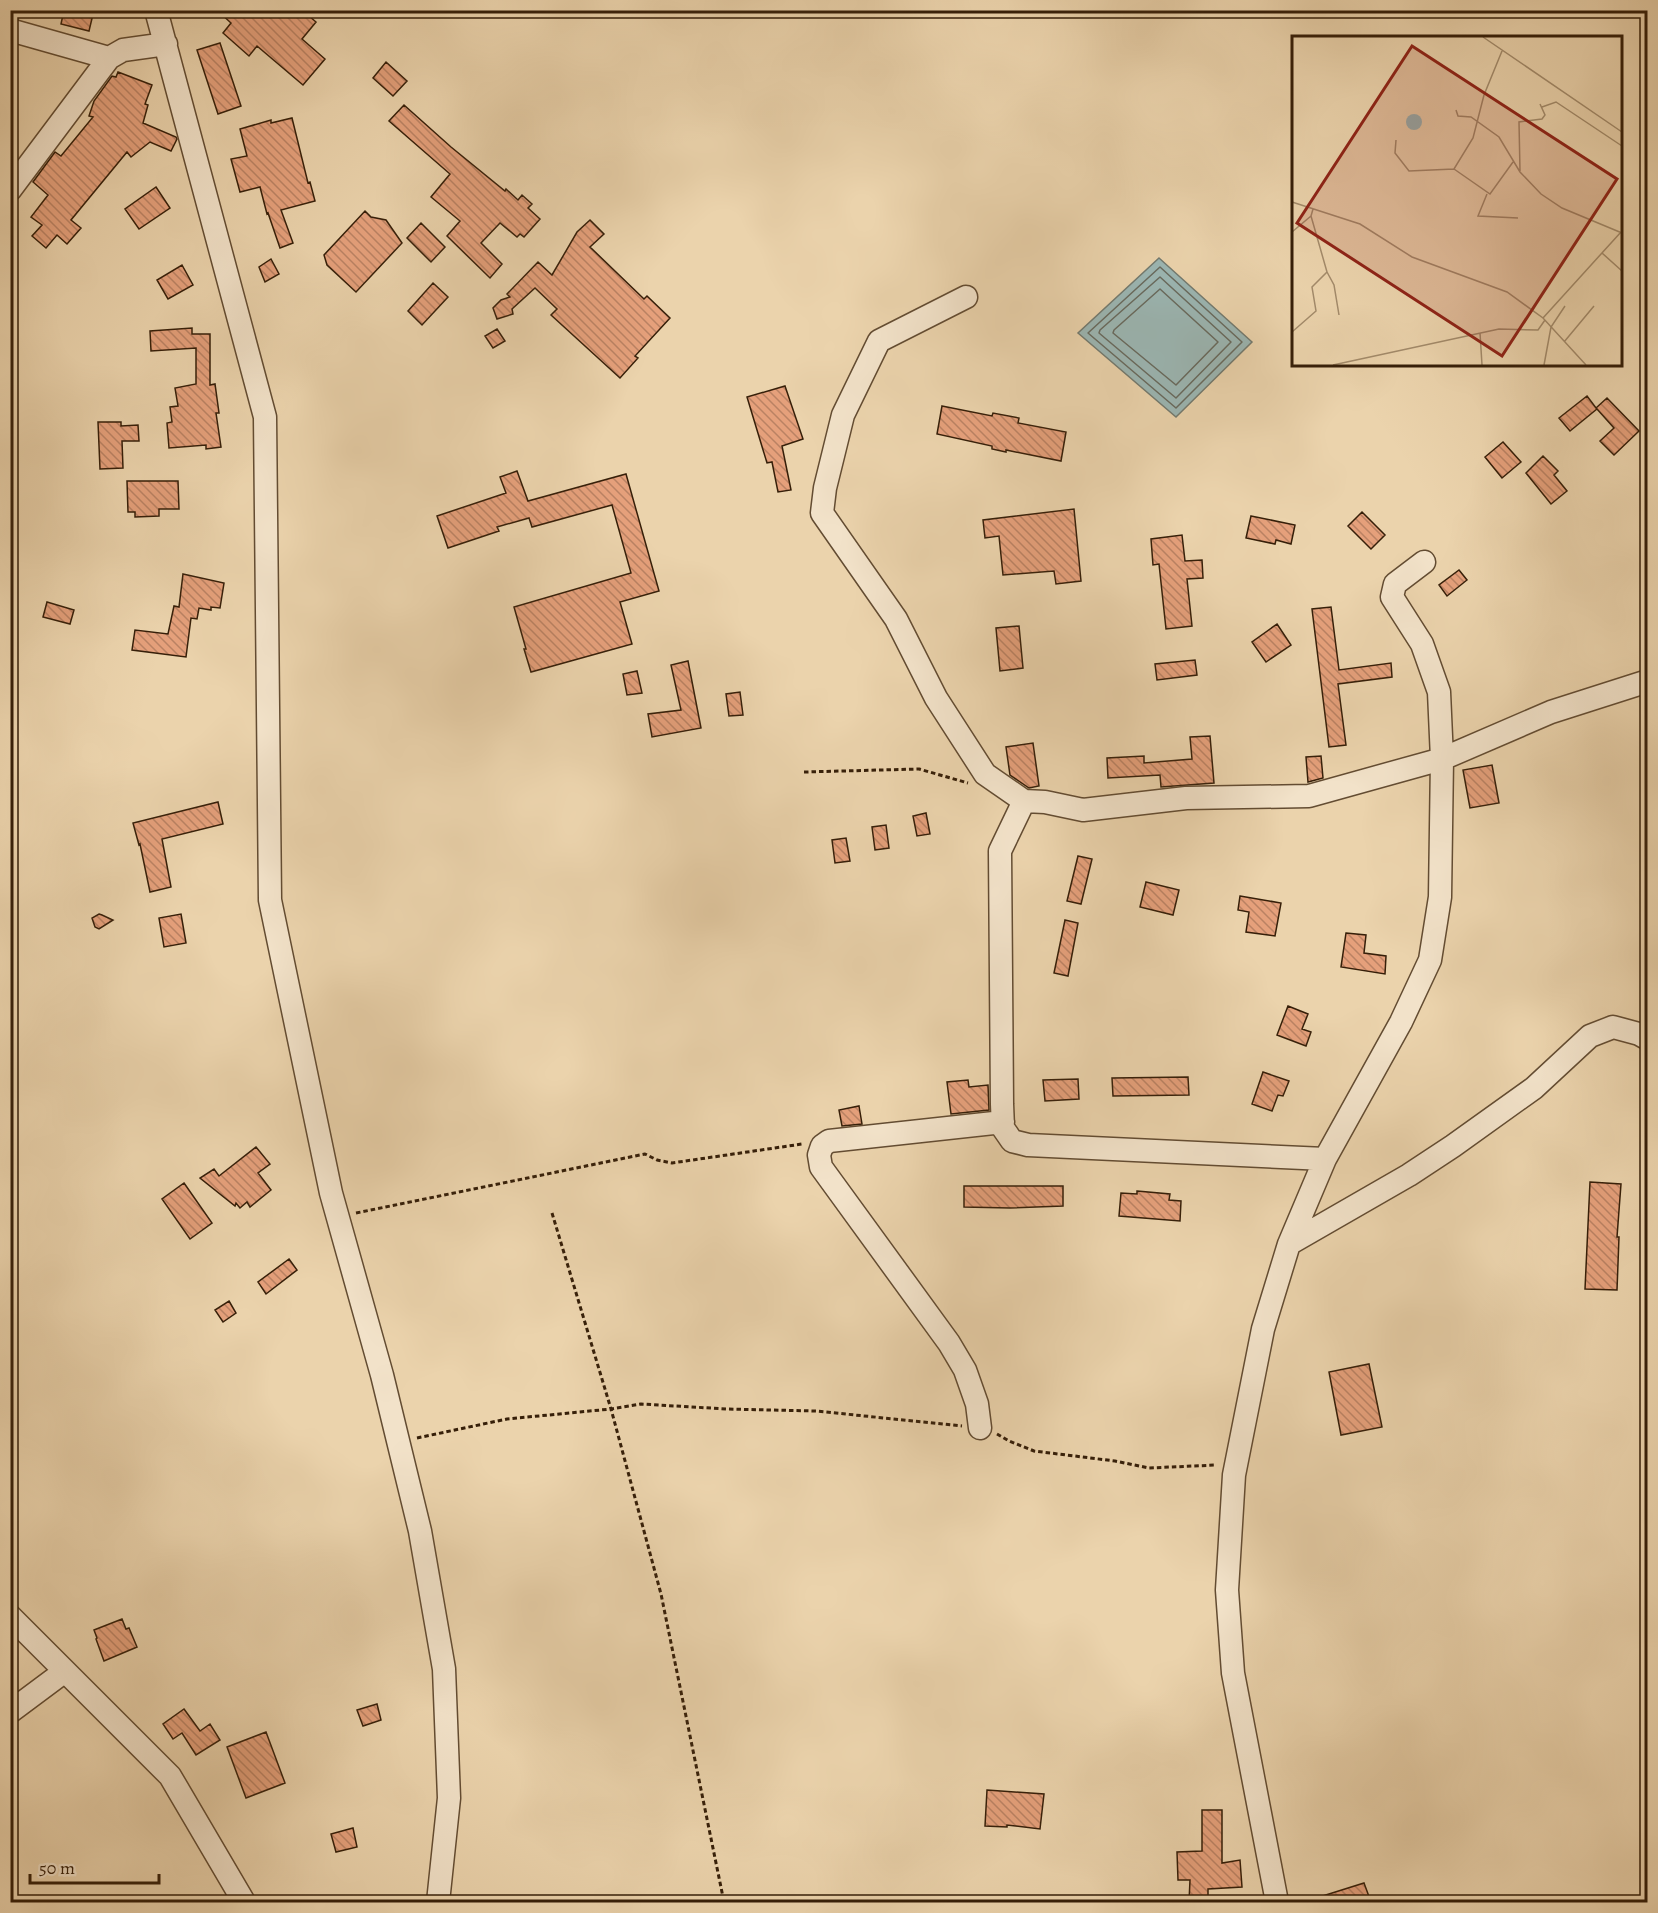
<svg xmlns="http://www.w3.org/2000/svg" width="1658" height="1913" font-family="Alegreya,serif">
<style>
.water{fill:#9bb6b3;stroke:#737a6f;stroke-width:1.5}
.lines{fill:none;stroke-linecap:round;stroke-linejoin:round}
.shore{stroke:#686a5e;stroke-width:1.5}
.building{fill:url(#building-back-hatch);stroke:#361f09;stroke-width:1.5}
.minor-casing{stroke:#634c32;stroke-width:25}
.path{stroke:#361f09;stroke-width:3;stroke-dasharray:4.5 3;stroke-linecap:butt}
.minor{stroke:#f2e2c9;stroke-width:22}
.inset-road{fill:none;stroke:#a38b6b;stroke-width:1.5}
.view{fill:#8f2418;fill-opacity:0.15;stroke:#8f2418;stroke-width:3}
.inset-edge{fill:none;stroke:#361f09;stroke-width:3}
</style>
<defs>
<pattern id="building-back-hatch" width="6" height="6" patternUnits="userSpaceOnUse" patternTransform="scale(1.5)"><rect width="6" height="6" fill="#e5a07b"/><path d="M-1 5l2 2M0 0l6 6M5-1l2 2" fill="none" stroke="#ba8263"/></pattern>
</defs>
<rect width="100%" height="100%" fill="#ebd3ac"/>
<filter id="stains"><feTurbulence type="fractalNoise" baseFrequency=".00333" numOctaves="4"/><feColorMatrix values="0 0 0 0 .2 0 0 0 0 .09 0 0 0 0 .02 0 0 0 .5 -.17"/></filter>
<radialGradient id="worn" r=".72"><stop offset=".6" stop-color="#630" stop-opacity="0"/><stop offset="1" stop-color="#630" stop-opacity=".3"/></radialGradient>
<path class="water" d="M1159 258 1252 342 1176 417 1078 333Z"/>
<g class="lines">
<path class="shore" d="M1160 267 1242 342 1176 408 1088 333Z
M1160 277 1231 342 1176 398 1099 333 1100 330Z
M1160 289 1218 342 1176 385 1113 333 1114 330Z"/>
</g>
<path class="building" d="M64 10H94L89 31 61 24Z
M217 10H302L316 22 302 39 325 59 303 85 257 46 249 56 223 33 231 23Z
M220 43 241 106 218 114 197 50Z
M386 62 407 81 393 96 373 78Z
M118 72 152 85 145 104 148 105 143 123 176 137 177 139 171 151 150 142 131 157 127 152 71 220 81 228 67 244 57 235 46 248 32 236 42 225 31 217 48 195 33 182 55 152 61 156 93 117 89 116 94 101 112 76 116 77Z
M404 105 451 147 505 191 506 189 518 200 522 195 532 204 528 208 540 219 524 237 520 234 517 237 500 223 481 243 502 264 490 278 447 236 460 221 431 197 450 174 389 121Z
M292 118 308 183 310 182 315 201 281 210 293 243 280 248 268 213 267 214 260 187 240 192 231 159 247 156 240 129 271 120V123Z
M156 187 170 208 139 229 125 209Z
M365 211 371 217 386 220 402 243 356 292 327 265 324 255Z
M590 220 604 234 590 247 644 299 647 296 670 318 635 356 638 358 620 378 551 315 557 309 535 288 512 309 513 314 497 319 493 308 501 300 510 297 507 294 538 262 552 275 577 232Z
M421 223 445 247 431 262 407 238Z
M271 259 279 274 265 282 259 267Z
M182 265 193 285 168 299 157 280Z
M433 283 448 297 422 325 408 311Z
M192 328V334H210V385L215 384 219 413H216L221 447 206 449V445L169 448 167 423 172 422 170 407 178 406 175 388 196 384V348L151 351 150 331Z
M497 329 505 341 493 348 485 336Z
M785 386 803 439 782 446 791 490 778 492 772 462 767 463 747 397Z
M1587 396 1596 408 1607 398 1639 431 1614 455 1600 441 1614 428 1597 409 1570 431 1559 418Z
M942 406 992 416 993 413 1019 418 1018 423 1066 432 1061 461 1006 450V452L992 449V446L937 434Z
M98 422H121V426L138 425 139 441H122L123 468 100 469Z
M1503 442 1521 462 1502 478 1485 457Z
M1543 456 1558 471 1554 475 1567 491 1551 504 1526 473Z
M517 471 528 501 626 474 659 591 620 602 632 644 531 672 524 649H526L514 607 631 573 612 505 532 527 529 518 497 527 499 531 448 548 437 516 506 493 500 477Z
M127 481H178L179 509H159V516L135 517V512H128Z
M1074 509 1081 581 1056 584 1054 571 1003 575 999 536 985 538 983 520Z
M1362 512 1385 535 1371 549 1348 526Z
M1251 516 1295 525 1291 544 1276 540 1275 544 1246 538Z
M1182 535 1185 561 1202 560 1203 578 1187 579 1192 626 1166 629 1159 564 1153 565 1151 539Z
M1459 570 1467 580 1447 596 1439 585Z
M183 574 224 583 220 608 211 607V610L199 608 197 619 191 618 186 657 132 650 135 630 168 634 174 606 179 607Z
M47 602 74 610 70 624 43 617Z
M1331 607 1339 670 1391 663 1392 677 1338 684 1346 745 1329 747 1312 609Z
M1277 624 1291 645 1266 662 1252 642Z
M1019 626 1023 668 1000 671 996 628Z
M1195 660 1197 675 1157 680 1155 664Z
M688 661 701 728 652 737 648 714 681 710 671 665Z
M637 671 642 693 627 695 623 674Z
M740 692 743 715 729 716 726 694Z
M1210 736 1214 783 1161 787 1160 775 1108 778 1107 758 1144 756V763L1192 759 1190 737Z
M1033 743 1039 786 1029 788 1010 775 1006 747Z
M1321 756 1323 778 1308 782 1306 757Z
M1492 765 1499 803 1470 808 1463 770Z
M218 802 223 824 162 839 171 887 150 892 140 844 139 845 133 823Z
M926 813 930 834 917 836 913 816Z
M886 825 889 848 875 850 872 827Z
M846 838 850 861 835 863 832 840Z
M1078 856 1092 859 1081 904 1067 901Z
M1146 882 1179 890 1173 915 1140 907Z
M1240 896 1281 903 1275 936 1246 932 1249 912 1238 910Z
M99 914 102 915 113 920 99 929 95 927 92 918Z
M181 914 186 943 164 947 159 918Z
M1065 920 1078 923 1068 976 1054 973Z
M1346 933 1366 935 1364 953 1386 956 1385 974 1341 967Z
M1288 1006 1308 1014 1302 1029 1311 1032 1306 1046 1277 1035Z
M1263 1072 1289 1081 1283 1096 1278 1095 1272 1111 1252 1104Z
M1188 1077 1189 1095 1113 1096 1112 1078Z
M1078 1079 1079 1099 1045 1101 1043 1080Z
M968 1080 969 1087 988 1085 989 1110 951 1114 947 1082Z
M859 1106 862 1124 842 1126 839 1110Z
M256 1147 270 1164 258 1173 271 1190 250 1207 247 1202 240 1208 236 1203 235 1206 200 1178 214 1169 219 1176Z
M1590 1182 1621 1184 1617 1237H1619L1617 1290 1585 1289Z
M184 1183 212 1223 190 1239 162 1199Z
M964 1186H1063V1206L1010 1208 964 1207Z
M1137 1191 1170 1194 1169 1200 1181 1201 1180 1221 1119 1216 1121 1193 1137 1194Z
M289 1259 297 1270 266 1294 258 1282Z
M229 1301 236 1313 223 1322 215 1310Z
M1369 1364 1382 1427 1341 1435 1329 1372Z
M122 1619 126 1629 129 1628 137 1647 104 1661 96 1639 97 1638 94 1630Z
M377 1704 381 1720 363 1726 357 1710Z
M184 1709 200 1731 210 1724 220 1740 196 1755 182 1733 173 1739 163 1724Z
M266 1732 285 1783 246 1798 227 1747Z
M987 1790 1044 1794 1040 1829 1007 1825V1827L985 1826Z
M1202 1810H1222V1863L1240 1860 1242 1887 1208 1889V1902H1189L1190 1880H1178L1177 1852 1202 1851Z
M353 1828 357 1847 336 1852 331 1834Z
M1364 1883 1371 1902H1314L1313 1899Z"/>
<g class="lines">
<g class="minor-casing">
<path id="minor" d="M156 10 265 417 270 900 331 1193 382 1375 420 1531 444 1669 449 1798 438 1902
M10 30 109 58
M10 190 109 58 123 50 166 44
M966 297 879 341 843 415 825 488 822 513 896 619 936 698 985 774 1024 801 1045 802 1083 810 1186 798 1309 796 1442 759 1551 712 1648 681
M1024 801 1000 851 1002 1104 1003 1128 1012 1141 1028 1145 1325 1159
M1289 1244 1409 1175 1453 1146 1534 1088 1590 1036 1613 1027 1639 1034 1648 1039
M980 1428 977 1404 965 1370 949 1343 821 1167 819 1155 822 1146 829 1141 1003 1122
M10 1616 170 1776 244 1902
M10 1712 65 1671
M1277 1902 1233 1673 1227 1590 1234 1475 1263 1329 1289 1244 1325 1159 1401 1022 1430 960 1440 897 1442 759 1439 692 1422 644 1392 597 1395 584 1424 562"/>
</g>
<path class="path" d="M804 772 919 769 968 783
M356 1213 645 1154 657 1160 672 1163 802 1144
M552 1213 611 1409 661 1594 724 1902
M997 1434 1009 1441 1034 1451 1115 1461 1149 1468 1216 1465
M417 1438 507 1419 611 1409 641 1404 727 1409 816 1411 962 1426"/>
<use href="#minor" class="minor"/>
</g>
<g transform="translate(1292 36)">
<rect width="330" height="330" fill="#ebd3ac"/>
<path d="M114 86a8 8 0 1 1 16 0a8 8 0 1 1-16 0Z" fill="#9bb6b3"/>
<path class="inset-road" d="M191 1 330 96M250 71 264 66 330 110M164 74 166 80 179 81 207 101 228 136 249 158 270 172 330 197M104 104 103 117 117 135 162 133 181 102 192 59 210 15M162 133 198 158 221 126M228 135 227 86 250 83 253 79 248 68M195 158 186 180 226 182M0 166 68 188 120 221 215 256 251 282 294 329M0 196 19 180M310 217 330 235M35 236 42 249 47 279M251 282 329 196M0 296 24 275 20 251 35 236 19 180 21 173M188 297 190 329M272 306 302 270M41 329 207 293 246 294 253 284M252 329 259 291 273 270"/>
<path class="view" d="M120 10 325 143 210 320 5 187Z"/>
<rect width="330" height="330" class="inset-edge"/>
</g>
<rect width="1658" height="1913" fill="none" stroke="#ebd3ac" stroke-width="36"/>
<rect x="12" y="12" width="1634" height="1889" fill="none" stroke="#361f09" stroke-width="3"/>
<rect x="18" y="18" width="1622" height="1877" fill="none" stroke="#361f09" stroke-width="1.5"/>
<path d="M30 1874v9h129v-9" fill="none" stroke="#361f09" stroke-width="3"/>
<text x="39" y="1874" font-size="18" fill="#361f09" stroke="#f2e2c9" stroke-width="4.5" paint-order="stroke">50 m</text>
<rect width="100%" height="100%" filter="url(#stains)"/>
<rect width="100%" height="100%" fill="url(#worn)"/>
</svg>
